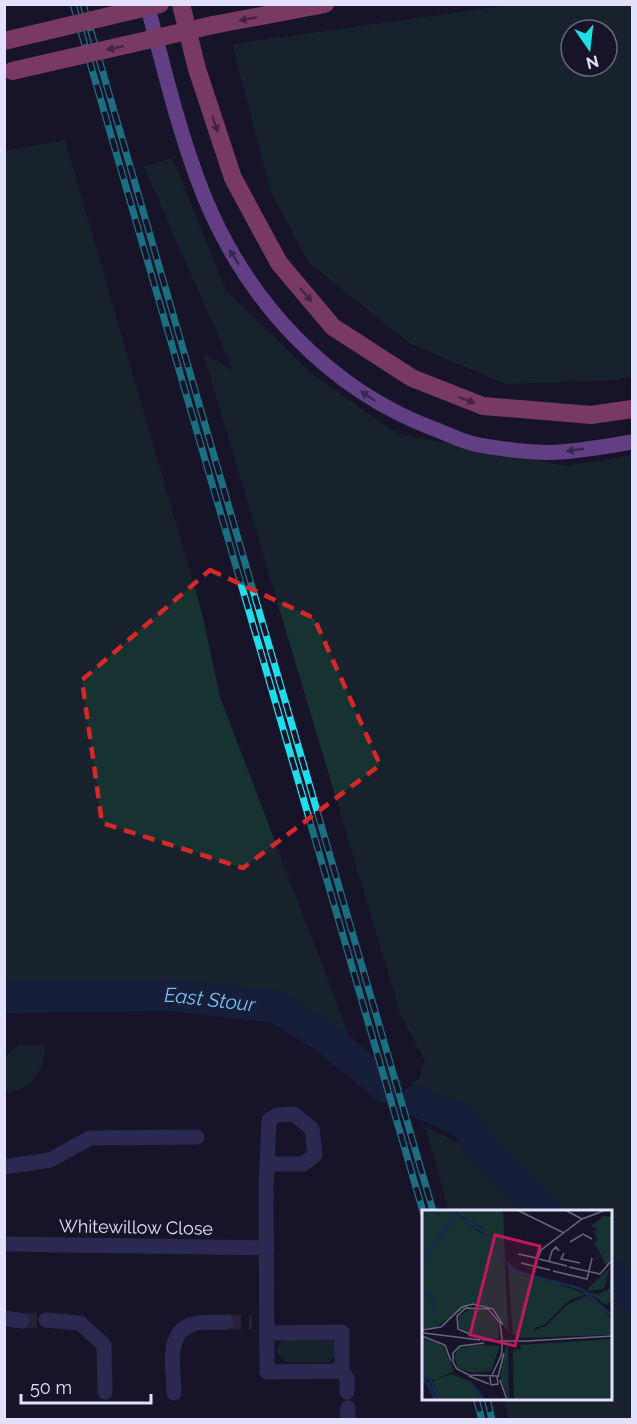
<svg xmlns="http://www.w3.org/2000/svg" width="637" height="1424" font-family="Raleway,sans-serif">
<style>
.green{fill:#173331;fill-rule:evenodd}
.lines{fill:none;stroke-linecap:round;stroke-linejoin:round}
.river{stroke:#152c4d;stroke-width:32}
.minor-tunnel{stroke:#35334a;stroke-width:15;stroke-dasharray:15 8;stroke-linecap:butt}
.minor{stroke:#444484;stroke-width:15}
.major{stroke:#bc72f1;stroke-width:15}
.highway{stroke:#f067ae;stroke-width:18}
.rail-casing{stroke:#1fdde9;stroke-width:7}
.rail{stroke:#17142a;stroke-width:4.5;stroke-dasharray:14;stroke-linecap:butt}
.highway-bridge{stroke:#f067ae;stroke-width:18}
.oneway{fill:#793965}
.oneway2{fill:#613e84}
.marked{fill:none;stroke:#d62828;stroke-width:4.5;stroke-dasharray:12 8;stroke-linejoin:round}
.labels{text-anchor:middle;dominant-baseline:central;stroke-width:6;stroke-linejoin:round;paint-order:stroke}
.street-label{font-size:18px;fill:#e2e0fc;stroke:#17142a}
.water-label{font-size:20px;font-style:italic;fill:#78bff1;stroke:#17142a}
.inset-river{fill:none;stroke:#152c4d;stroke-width:3}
.inset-road{fill:none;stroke:#68667e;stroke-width:1.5}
.view{fill:#c2185b;fill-opacity:0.15;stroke:#c2185b;stroke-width:3}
.inset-edge{fill:none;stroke:#e2e0fc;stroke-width:3}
</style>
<rect width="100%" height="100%" fill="#17142a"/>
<path class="green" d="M517 4 632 5V377L615 380 505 384 409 343 309 263 271 192 232 44ZM571 30H607V66H571Z
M65 140 202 613 220 697 350 1038 245 987 5 990V151Z
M172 158 226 290 312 374 398 434 566 466 632 455V1285L612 1266V1211H555L489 1144 477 1125 415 1091 412 1082 419 1079 425 1061 401 1016 203 353 233 370 144 167Z
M18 1045H45C45 1070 32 1092 5 1092V1057Z
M425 1126 462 1145 528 1211H449Z
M612 1294 632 1314V1419H509L503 1399 612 1398Z
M328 1337 336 1344V1355L329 1362 289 1363 284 1361 276 1351 282 1339Z"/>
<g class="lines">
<g class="river">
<path id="s1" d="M4 997 171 995 277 1007 328 1039 386 1087"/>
<path d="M417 1101 457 1118 470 1128 478 1145 544 1211"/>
<path d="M612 1275 632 1298"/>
</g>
<path class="minor-tunnel" d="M22 1321 46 1320
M226 1322H252"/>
<path class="minor" d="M268 1164H303L315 1155 312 1129 294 1114 277 1115 269 1120 266 1189 267 1372 342 1371
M4 1167 50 1160 90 1138 197 1137
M4 1244 267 1248
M4 1318 22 1321
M46 1320 80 1323 104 1345 105 1392
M267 1333 342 1332V1371
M342 1371 347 1378V1392
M174 1393C174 1371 164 1332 193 1324 202 1321 216 1323 226 1322
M348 1408 347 1416 350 1420"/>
<path class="major" d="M147 4C164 68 179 134 204 196 247 301 328 390 437 430 450 435 465 443 479 445 504 449 535 454 561 452 584 450 609 446 632 442"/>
<path class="highway" d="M181 4 197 69 233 178 279 263 333 327 412 378 483 406 591 415 632 409
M213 25 325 4"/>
<g class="rail-casing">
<path id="rail" d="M73 4 424 1215
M83 4 433 1211
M476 1398 482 1420
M487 1398 492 1420"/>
</g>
<use href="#rail" class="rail"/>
<path class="highway-bridge" d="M4 41 160 4
M12 71 213 25"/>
</g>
<defs><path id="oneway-solid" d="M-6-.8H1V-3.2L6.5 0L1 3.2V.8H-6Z" transform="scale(1.5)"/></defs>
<g class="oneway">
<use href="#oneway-solid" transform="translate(248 19) rotate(170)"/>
<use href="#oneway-solid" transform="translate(115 48) rotate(167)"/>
<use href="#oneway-solid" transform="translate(215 124) rotate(72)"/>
<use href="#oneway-solid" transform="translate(306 295) rotate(50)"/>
<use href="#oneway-solid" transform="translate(467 400) rotate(21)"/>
</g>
<g class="oneway2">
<use href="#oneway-solid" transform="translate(234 257) rotate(-122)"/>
<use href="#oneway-solid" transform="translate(368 396) rotate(-146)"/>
<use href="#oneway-solid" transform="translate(575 450) rotate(172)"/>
</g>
<path d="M0 0H637V1424H0ZM210 570 314 618 380 765 243 868 102 823 82 680Z" fill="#17142a" fill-opacity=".55" fill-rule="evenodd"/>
<path class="marked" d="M210 570 314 618 380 765 243 868 102 823 82 680Z"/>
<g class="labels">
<g class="street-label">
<text transform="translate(136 1227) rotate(1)">Whitewillow Close</text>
</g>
<g class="water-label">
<text stroke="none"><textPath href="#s1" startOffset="206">East Stour</textPath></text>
</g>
</g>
<g transform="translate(422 1210)">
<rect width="190" height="190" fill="#17142a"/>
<path d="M0 0H26L65 27 83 52 86 122 72 99 51 93 12 118 0 119ZM30 0H81L83 49 60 18ZM182 6 190 7V48L185 57 172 32 176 30 172 22 176 19 169 16ZM86 57 164 84 148 90 122 115 112 118V126L113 120 124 116 145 95 164 86 180 96 190 111V125L94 128 97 126 91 125ZM188 57 182 79 164 81ZM190 57V89L184 95 167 83 176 84 187 79ZM48 99 64 100 76 112 77 129 51 127 36 116 37 106ZM0 128 21 135 32 161 13 170 0 164ZM190 129V190H92L91 140 99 139 98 135ZM56 135 78 136 69 161 50 163 36 158 32 146 37 138ZM84 136H86L87 190 78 167ZM29 164 46 171 61 190H19L11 171Z" fill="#173331"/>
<path class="inset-river" d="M27 0 61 21 83 51M0 51 34 5M85 53 95 62 160 79 191 107M0 84 8 83 13 104M0 165 8 169 18 190M0 169 6 174 14 190M46 170 62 190"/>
<path class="inset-road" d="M95 0 142 23M143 0 160 9M148 32 161 24 170 29M142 43 139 49 158 53M96 44 115 48M116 48 119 40 160 9 184 0M117 49 145 56M127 51 130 41 134 37 137 41M99 53 128 60M147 57 178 64 191 49M131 61 165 69 170 48M0 120 19 117 40 97 51 94 71 99 81 115M2 123 58 130M0 126 23 135 29 151M62 133 38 136 31 143V152L35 159 47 165 75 166 76 174 69 175 68 167M70 165 79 146 80 139V128L78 113 66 99 44 98 35 106 36 119 62 130 78 131H105L191 126M47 166 67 174M76 167 82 143M78 170 85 190"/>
<path class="view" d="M73 25 118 36 93 136 48 125Z"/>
<rect width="190" height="190" class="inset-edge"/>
</g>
<rect width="637" height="1424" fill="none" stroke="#e2e0fc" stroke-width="12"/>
<g transform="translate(589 48) rotate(166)"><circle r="28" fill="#17142a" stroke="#68667e" stroke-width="1.5"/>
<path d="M0-4.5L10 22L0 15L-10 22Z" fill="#1fdde9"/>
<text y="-9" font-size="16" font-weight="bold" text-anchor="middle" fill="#e2e0fc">N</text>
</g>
<path d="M21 1394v9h130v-9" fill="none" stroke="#e2e0fc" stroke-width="3"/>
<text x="30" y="1394" font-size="18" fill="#e2e0fc" stroke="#17142a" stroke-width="4.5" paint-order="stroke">50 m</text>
</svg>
